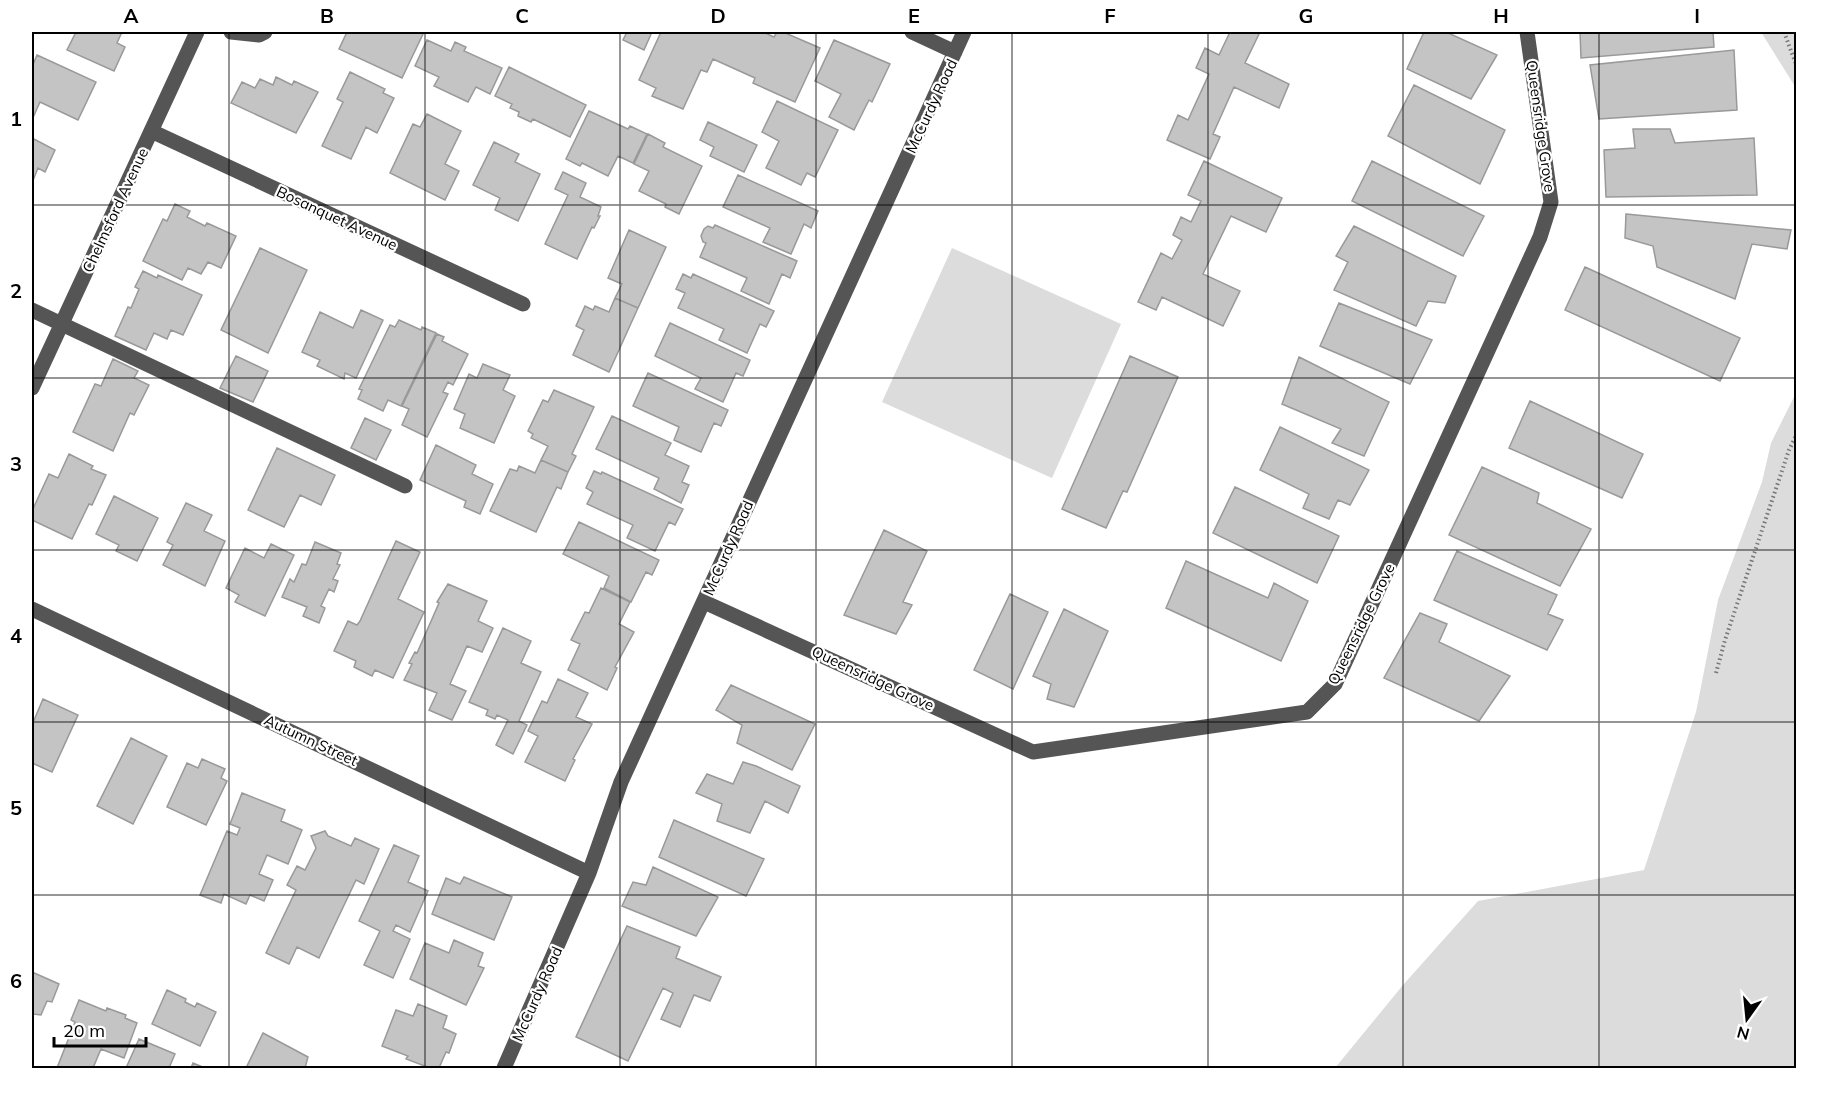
<svg xmlns="http://www.w3.org/2000/svg" width="1828" height="1100" font-family="Mulish,sans-serif">
<style>
.green{fill:#dcdcdc}
.building{fill:#c4c4c4;stroke:#999;stroke-width:1.5}
.lines{fill:none;stroke-linecap:round;stroke-linejoin:round}
.path{stroke:#777;stroke-width:4;stroke-dasharray:1.5 3;stroke-linecap:butt}
.minor{stroke:#555;stroke-width:15}
.grid{fill:none;stroke:#000;stroke-width:1.5;stroke-opacity:0.55}
.labels{text-anchor:middle;dominant-baseline:central;stroke-width:4.5;stroke-linejoin:round;paint-order:stroke}
.street-label{font-size:15px;fill:#000;stroke:#fff}
.neatline{fill:none;stroke:#000;stroke-width:2}
.grid-label{font-size:20px;text-anchor:middle;font-weight:bold;fill:#000}
</style>
<rect width="100%" height="100%" fill="#fff"/>
<path class="green" d="M1761 32H1796V88Z
M952 248 1121 324 1052 478 882 402Z
M1796 393V1068H1335L1403 985 1478 901 1644 870 1696 712 1718 600 1762 482 1771 443Z"/>
<path class="building" d="M76 32H122L117 43 125 47 114 71 67 50Z
M347 32H379L383 33 384 32H424L402 78 339 49Z
M627 32H652L644 50 623 40Z
M661 32H763L774 37 777 32H783L820 48 795 102 753 83 755 78 713 59 707 72 701 70 683 109 652 96 656 88 639 80Z
M1230 32H1260L1245 63 1289 84 1279 108 1234 87 1213 134 1220 137 1210 159 1167 140 1178 115 1188 120 1209 74 1196 68 1205 48 1219 55Z
M1424 32H1446L1497 55 1471 99 1407 69Z
M1580 32H1713L1714 47 1581 58Z
M427 40 451 51 455 42 466 47 464 51 502 68 490 94 476 87 468 102 434 86 439 77 415 66Z
M834 40 890 64 872 102 869 100 854 130 829 117 841 94 815 81Z
M1734 50 1737 110 1599 119 1590 65Z
M37 55 96 82 78 120 40 102 32 120V67Z
M509 67 586 105 570 137 533 119 531 122 518 116 519 112 510 108 512 104 495 96Z
M350 72 385 89 383 93 394 98 377 133 366 127 351 159 322 146 343 102 337 99Z
M276 77 292 85 294 81 318 92 296 133 231 103 242 82 255 88 260 79 273 85Z
M1414 85 1505 130 1480 184 1388 136Z
M777 101 838 130 815 177 807 173 801 185 766 168 779 141 762 132Z
M589 111 628 129 630 126 647 134 633 163 618 156 608 176 582 163 580 166 566 159Z
M427 114 461 131 445 164 459 171 445 200 390 173 413 124 420 127Z
M708 122 757 145 744 172 710 156 714 147 700 140Z
M1633 129H1670L1675 143 1754 138 1757 195 1606 197 1604 150 1635 148Z
M648 134 665 143 663 147 702 166 679 214 665 207 666 204 639 191 649 171 634 164Z
M32 138 55 150 45 172 38 168 32 183Z
M494 142 519 154 515 162 540 174 518 221 495 210 500 198 473 185Z
M1204 161 1282 198 1266 232 1231 216 1203 274 1240 291 1223 326 1162 297 1156 310 1138 302 1161 253 1172 259 1182 240 1173 235 1181 217 1191 222 1201 201 1188 195Z
M1372 161 1484 216 1463 256 1352 201Z
M563 172 586 183 580 197 601 207 598 216H600L594 228 592 227 577 259 545 244 568 195 555 189Z
M738 175 818 211 811 228 804 224 791 254 763 242 770 228 723 207Z
M175 204 190 211 187 217 205 226 207 223 236 236 221 268 208 262 201 274 188 268 182 280 143 261 163 219 167 221Z
M1626 214 1791 230 1787 249 1752 244 1735 299 1657 267 1653 246 1625 238Z
M715 225 797 261 790 278 782 274 769 304 741 291 747 278 700 257 706 243 703 242 701 236 704 229 708 226 713 228Z
M1354 226 1456 276 1445 303 1428 301 1416 326 1334 290 1348 262 1336 256Z
M629 230 666 247 638 308 615 298 622 284 608 278Z
M260 248 307 270 268 353 221 330Z
M1585 267 1740 338 1720 381 1565 310Z
M143 271 157 278 158 275 202 295 183 335 171 330 167 339 154 333 146 350 115 336 128 307 131 308 139 289 135 287Z
M683 274 691 278 693 274 774 311 766 327 760 324 747 353 719 340 724 329 678 308 685 293 676 289Z
M615 298 638 308 609 372 573 355 584 330 576 326 585 306 593 310 595 306 609 312Z
M1339 303 1432 340 1410 384 1320 346Z
M361 310 383 320 356 378 345 373 344 379 317 366 320 360 302 352 320 312 353 328Z
M399 320 421 330 422 327 436 333 401 406 388 400 383 411 358 399 362 390 359 389 390 325 395 327Z
M670 323 750 360 743 376 736 373 723 402 695 389 701 378 655 356Z
M437 334 444 337 442 341 468 354 453 385 448 382 443 392 448 394 427 437 402 425 409 409 402 406Z
M236 356 268 371 253 402 220 388Z
M1130 356 1178 377 1127 492 1123 491 1106 528 1062 509Z
M1299 357 1389 402 1364 456 1332 443 1341 429 1282 404Z
M113 359 138 371 134 378 149 385 134 415 130 413 113 451 73 432 95 384 101 386Z
M483 364 510 375 503 390 515 396 494 443 460 428 465 414 454 409 469 374 477 378Z
M648 373 728 410 721 426 714 423 701 452 674 440 679 427 633 406Z
M554 390 594 407 572 454 576 456 568 472 541 460 548 446 531 438 533 434 528 431 543 400 548 402Z
M1530 401 1643 454 1622 498 1509 448Z
M612 416 671 443 665 455 689 466 682 482 689 485 681 503 654 489 659 478 596 449Z
M365 418 391 430 376 460 351 448Z
M1280 427 1369 470 1350 505 1338 500 1329 519 1303 508 1309 494 1260 470Z
M436 445 476 465 472 474 493 484 480 514 464 507 466 501 420 480Z
M277 448 335 475 321 505 300 495 284 527 248 510Z
M69 454 93 466 91 469 106 475 92 505 89 504 72 539 32 520V511L49 474 58 478Z
M541 460 568 472 561 489 557 487 536 532 490 511 510 469 517 471 519 466 535 473Z
M1482 467 1539 493 1537 503 1591 529 1560 586 1449 535Z
M594 471 601 474 602 472 683 509 675 525 669 522 655 551 627 538 633 525 587 504 593 492 586 488Z
M1235 487 1339 536 1317 583 1213 533Z
M114 496 158 518 137 561 116 551 119 545 96 534Z
M186 503 212 515 204 531 225 541 205 586 163 565 173 545 167 542Z
M579 522 659 560 652 575 646 572 631 602 604 588 609 576 563 554Z
M884 530 927 551 903 602 912 605 896 634 844 615Z
M396 541 420 552 398 599 424 612 393 678 375 670 372 676 354 667 356 661 334 651 348 621 357 625 360 621Z
M315 542 341 553 337 564 340 565 333 579 338 581 334 592 329 589 321 606 325 608 319 623 303 616 307 607 282 597 290 579 294 582 302 564 306 565Z
M271 544 294 555 265 616 235 602 239 595 226 588 245 548 264 558Z
M1457 551 1557 595 1548 614 1563 620 1547 650 1434 600Z
M1186 561 1268 598 1274 583 1308 601 1281 661 1166 608Z
M448 584 487 601 478 621 493 628 482 652 467 646 450 684 466 691 452 720 429 710 437 693 404 680 412 664 409 663 415 652 417 653 439 603 437 602Z
M601 588 630 602 619 624 634 632 615 667 617 668 607 690 568 670 580 644 571 640 585 612 589 613Z
M1010 594 1048 612 1013 689 974 670Z
M1064 609 1108 631 1074 707 1047 699 1051 684 1033 676Z
M1420 613 1447 624 1439 642 1510 676 1479 721 1384 678Z
M503 628 531 641 521 663 541 672 519 721 527 725 513 754 496 745 508 720 497 715 495 719 486 715 488 710 469 702Z
M558 679 588 693 576 717 592 724 573 759 575 760 565 781 525 762 538 736 528 731 542 701 547 703Z
M731 685 815 724 792 770 737 743 742 725 716 710Z
M43 699 78 715 52 772 32 763V725Z
M131 738 167 756 133 824 97 806Z
M202 759 225 769 221 778 227 781 206 825 167 807 187 763 198 768Z
M743 762 756 766 800 786 788 813 765 801 750 833 717 821 722 804 696 793 707 774 733 784Z
M242 793 285 810 281 821 302 830 288 864 267 855 259 874 273 880 264 901 250 895 246 904 224 894 221 903 200 895 227 831 237 835 240 828 230 824Z
M674 820 764 859 746 896 659 857Z
M325 831 328 836 351 846 355 838 379 849 364 884 356 880 319 958 297 947 289 964 266 953 296 890 287 885 297 866 305 870 316 848 311 836Z
M394 845 419 856 408 882 428 891 410 932 396 925 393 931 410 939 393 978 364 965 380 931 359 921Z
M653 867 718 897 696 936 622 906 633 882 646 885Z
M464 877 512 897 494 940 432 914 446 878 460 884Z
M627 926 680 947 676 958 721 977 710 1001 694 995 680 1027 661 1019 673 993 663 988 628 1061 576 1037Z
M454 940 483 953 478 966 484 968 466 1005 410 979 425 943 449 953Z
M32 972 59 984 52 1002 47 1001 41 1015 33 1014 32 1019Z
M167 990 186 999 185 1002 195 1007 197 1003 216 1012 200 1046 152 1024Z
M79 1000 106 1011 107 1008 126 1015 125 1018 137 1023 124 1058 101 1049 93 1068H57L75 1022 71 1020Z
M418 1004 447 1016 443 1028 456 1034 449 1053 446 1052 439 1068H430L406 1059 408 1056 382 1046 396 1010 413 1016Z
M263 1033 308 1057 305 1068H251L247 1066Z
M139 1039 175 1054 169 1068H126Z
M193 1063 205 1068H191Z"/>
<g class="lines">
<path class="path" d="M1784 32 1796 64
M1716 673 1725 640 1789 450 1796 436"/>
<path class="minor" d="M231 32 259 35 265 32
M912 32 955 52
M151 131 523 304
M32 310 405 486
M32 388 197 32
M704 602 1033 752 1307 712 1335 684 1540 237 1551 202 1527 32
M32 609 589 873
M504 1068 589 873 621 782 964 32"/>
</g>
<path class="grid" d="M229 32V1068M425 32V1068M620 32V1068M816 32V1068M1012 32V1068M1208 32V1068M1403 32V1068M1599 32V1068M32 205H1796M32 378H1796M32 550H1796M32 722H1796M32 895H1796"/>
<g class="labels">
<g class="street-label">
<text transform="translate(931 106) rotate(-65)">McCurdy Road</text>
<text transform="translate(1541 126) rotate(82)">Queensridge Grove</text>
<text transform="translate(115 210) rotate(-65)">Chelmsford Avenue</text>
<text transform="translate(337 218) rotate(25)">Bosanquet Avenue</text>
<text transform="translate(728 548) rotate(-66)">McCurdy Road</text>
<text transform="translate(1361 624) rotate(-64)">Queensridge Grove</text>
<text transform="translate(873 678) rotate(25)">Queensridge Grove</text>
<text transform="translate(311 740) rotate(25)">Autumn Street</text>
<text transform="translate(537 994) rotate(-66)">McCurdy Road</text>
</g>
</g>
<rect width="1828" height="1100" fill="none" stroke="#ffffff" stroke-width="66"/>
<g transform="translate(1747 1019) rotate(195)" stroke="#ffffff" stroke-width="4.5" paint-order="stroke">
<path d="M0-4.5L10 22L0 15L-10 22Z" fill="#000000"/>
<text y="-9" font-size="16" font-weight="bold" text-anchor="middle" fill="#000000">N</text>
</g>
<path d="M54 1037v9h92v-9" fill="none" stroke="#000000" stroke-width="3"/>
<text x="63" y="1037" font-size="18" fill="#000000" stroke="#ffffff" stroke-width="4.5" paint-order="stroke">20 m</text>
<rect x="33" y="33" width="1762" height="1034" class="neatline"/>
<g class="grid-label">
<text x="131" y="23">A</text>
<text x="327" y="23">B</text>
<text x="522" y="23">C</text>
<text x="718" y="23">D</text>
<text x="914" y="23">E</text>
<text x="1110" y="23">F</text>
<text x="1306" y="23">G</text>
<text x="1501" y="23">H</text>
<text x="1697" y="23">I</text>
<text x="16" y="126">1</text>
<text x="16" y="298">2</text>
<text x="16" y="471">3</text>
<text x="16" y="643">4</text>
<text x="16" y="815">5</text>
<text x="16" y="988">6</text>
</g>
</svg>
